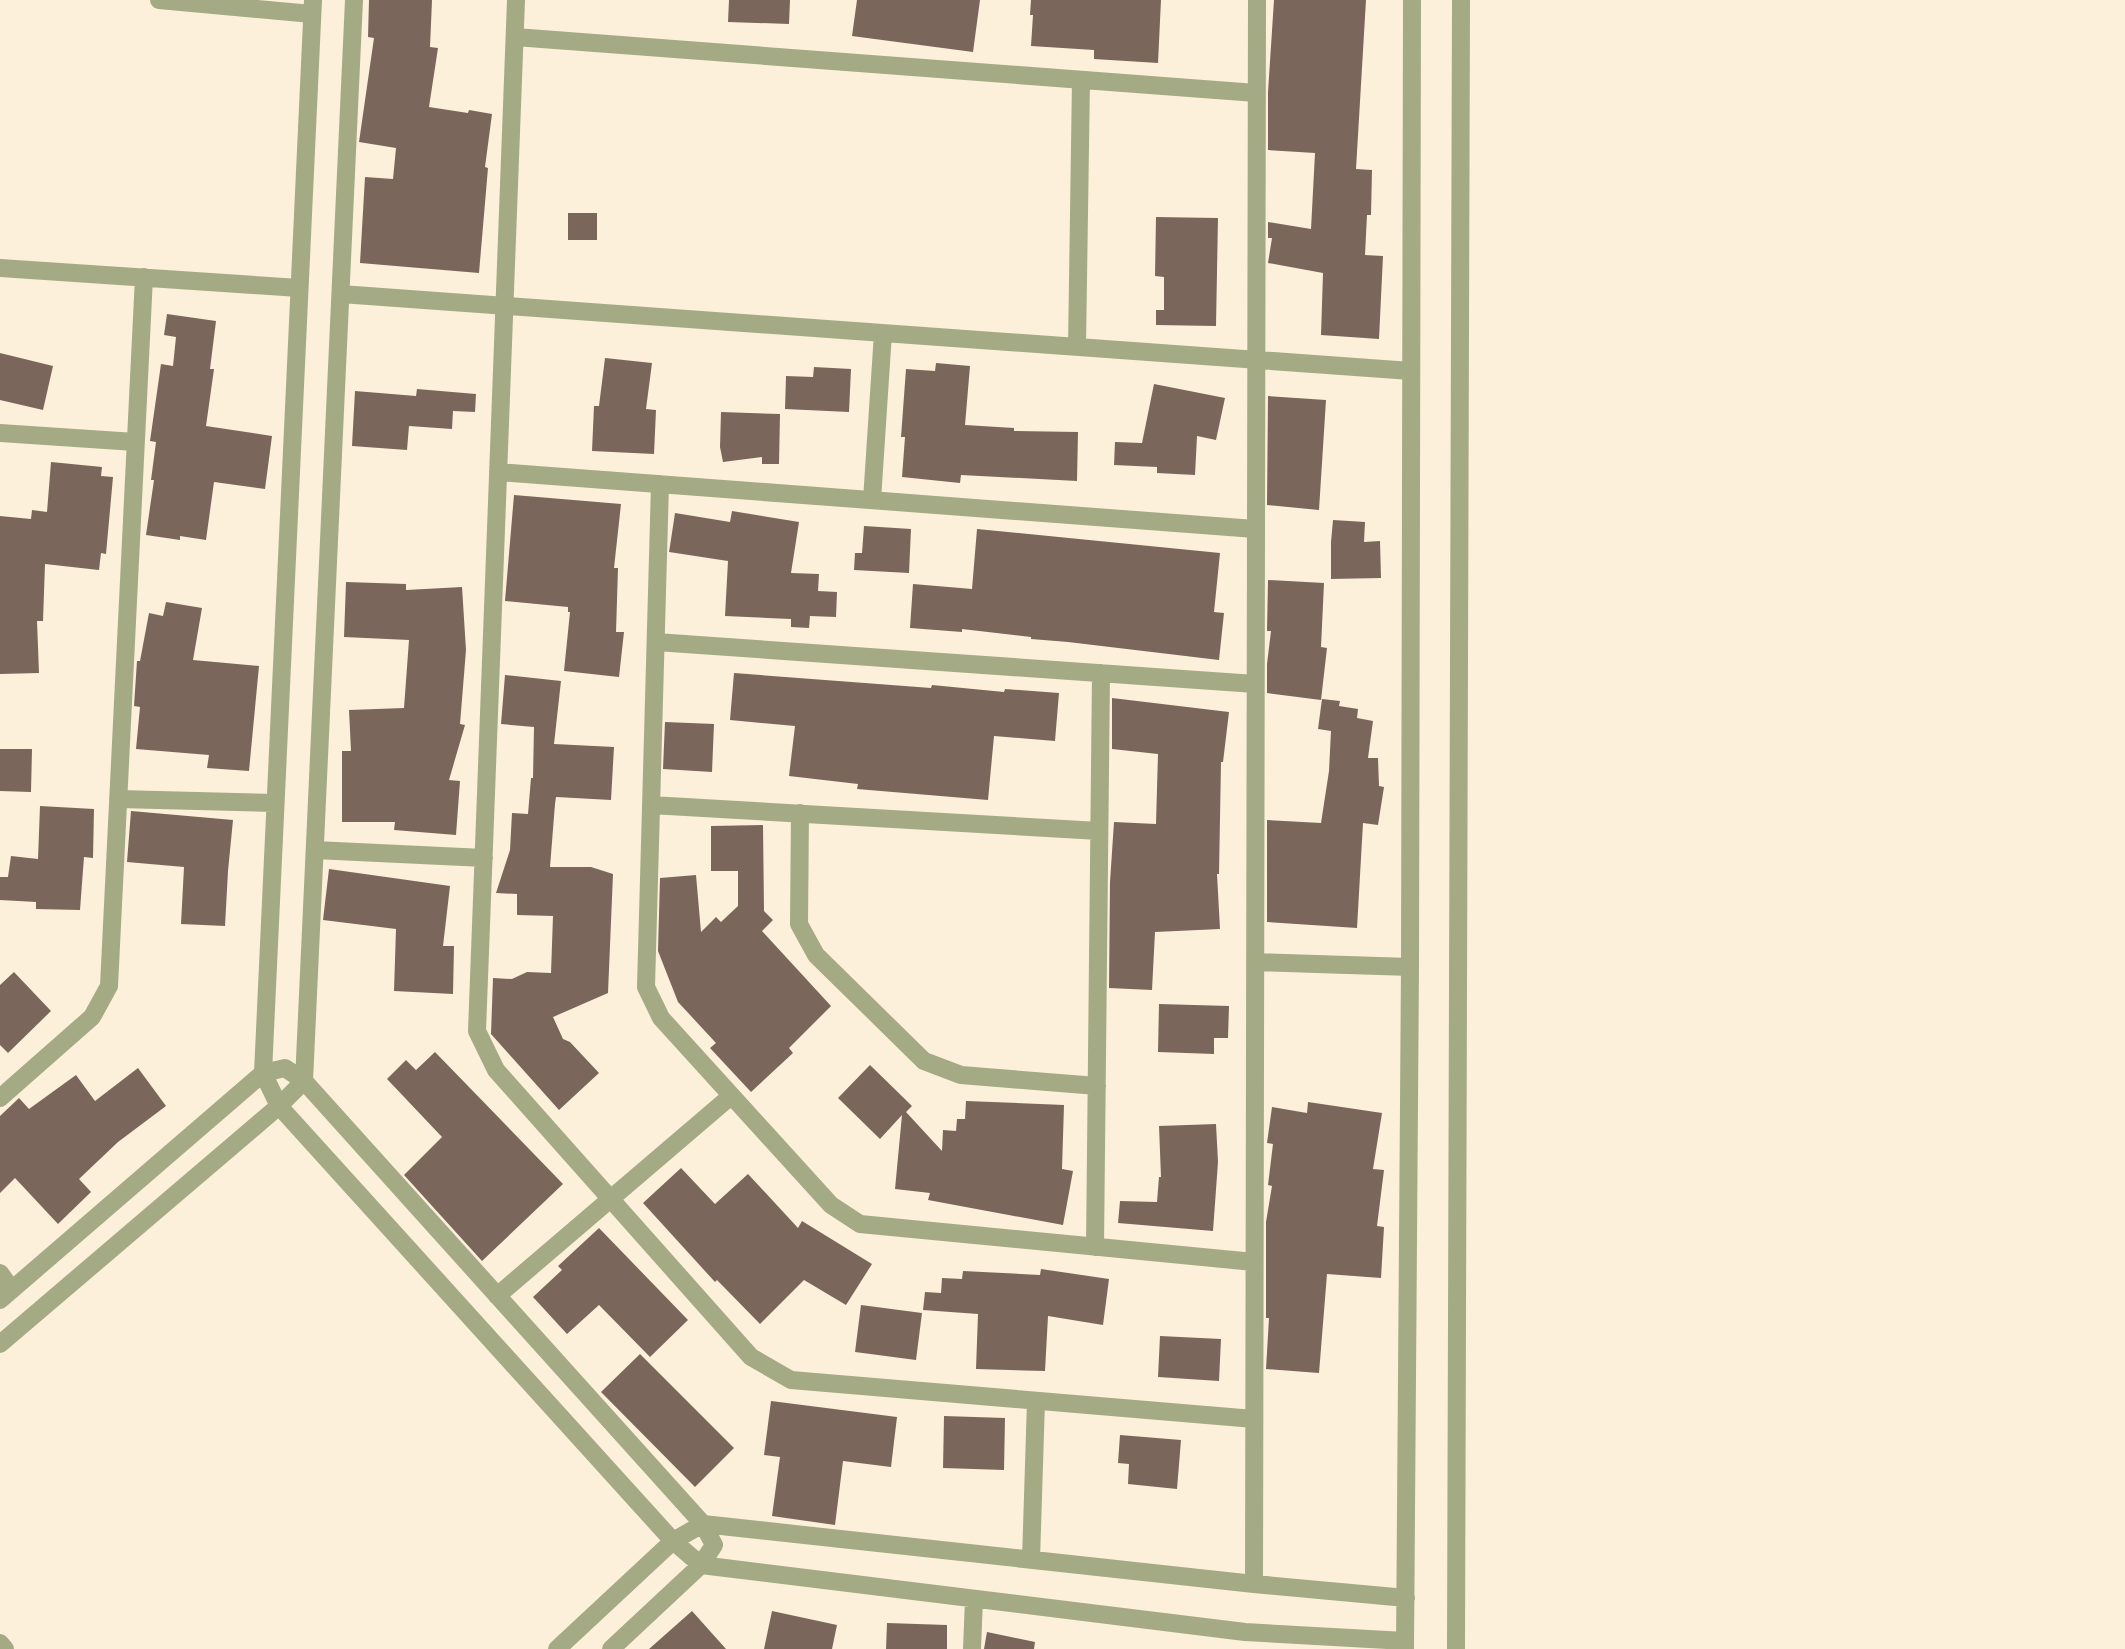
<svg xmlns="http://www.w3.org/2000/svg" width="2125" height="1649" font-family="Helvetica,sans-serif">
<style>
.building{fill:#7b665c}
.lines{fill:none;stroke-linecap:round;stroke-linejoin:round}
.street{stroke:#a4aa84;stroke-width:18}
</style>
<rect width="100%" height="100%" fill="#fcf0da"/>
<path class="building" d="M369 0H432L430 47 438 48 429 107 468 113 469 110 492 114 485 167 488 168 479 273 360 263 365 177 393 179 396 148 359 142 374 38 368 37Z
M729 0H790L789 24 728 22Z
M857 0H980L973 52 852 36Z
M1031 0H1161L1158 63 1094 59V50L1031 46 1033 15H1030Z
M1274 0H1366L1356 169 1372 170 1371 215H1367L1365 255 1383 256 1379 339 1321 335 1323 273 1268 263 1272 238H1268V222L1311 229 1315 153 1268 150V92Z
M568 213H597V240H568Z
M1156 217 1218 218 1216 326 1156 325V310H1164V277L1155 276Z
M167 314 216 321 210 369H214L206 426 272 436 265 489 214 482 206 540 180 536V540L146 535 154 480H151L156 442 150 441 161 364 173 366 176 337 164 335Z
M0 353 53 366 43 410 0 400Z
M605 358 652 363 646 409 656 410 654 454 592 451 594 406H599Z
M936 363 970 366 965 425 1014 428V431L1078 432 1077 481 961 475 960 483 902 477 905 437H901L906 369 935 371Z
M814 367 851 369 849 412 785 409 786 376 813 377Z
M1154 384 1225 398 1216 440 1197 436 1195 475 1157 473V467L1114 465 1115 442 1142 443Z
M417 389 476 394 475 412 453 411 452 429 409 426 407 450 352 446 355 391 416 396Z
M1268 396 1326 400 1319 510 1267 505Z
M721 412 780 414 779 464H762V457L723 462 720 447Z
M51 462 102 467 101 476 113 477 106 554 101 553 99 570 45 564 43 621H37L39 673 0 674V516L31 519 32 510 47 512Z
M514 495 621 504 614 568H618L616 632H624L619 677 564 671 570 612H568V607L505 601Z
M732 511 799 522 791 573 819 574 818 591 837 592 836 617 810 616 809 628 791 627V619L725 616 728 561 669 552 670 546 675 513 730 522Z
M1333 520 1365 522 1364 542 1380 541 1381 578 1331 579V542Z
M864 526 911 529 909 573 854 570 855 553H862Z
M977 529 1220 553 1214 612 1224 613 1219 660 1068 642 1031 639V637L962 629V632L910 628 913 584 972 589Z
M1268 580 1324 583 1321 647 1327 648 1321 700 1267 693V664L1271 631H1267Z
M346 582 406 584V590L462 587 466 650 460 724 465 725 449 780 460 781 456 835 394 830 395 822H342V751H351L349 710 404 708 409 640 344 637Z
M166 602 202 608 193 660 259 666 249 771 207 768 209 755 136 749 140 707 134 706 137 661H140L149 613 163 616Z
M734 673 931 688 932 685 1004 692 1005 689 1059 693 1055 741 994 736 988 800 857 789 858 784 789 776 795 726 730 720Z
M505 675 561 681 554 744 614 747 611 800 556 797 555 804 550 867H591L613 874 608 993 553 1017 563 1039 570 1042 599 1073 559 1110 491 1034 493 978 512 979 527 972 551 973 553 916 517 915V894L496 893 510 850 512 813 528 814 531 778H533L534 727 501 724Z
M1112 698 1229 712 1223 762H1221L1219 874H1217L1220 929 1155 932 1152 990 1109 988 1110 882 1114 822 1156 824 1158 754 1112 749Z
M1322 699 1340 701 1339 706 1358 709 1357 718 1373 721 1368 758H1378L1379 786 1384 787 1378 825 1363 823 1357 928 1267 922V820L1321 823 1329 771 1331 731 1318 729Z
M665 722 714 724 712 772 663 769Z
M0 749H32L31 792 0 791Z
M40 806 94 809 93 858 84 857 80 910 36 909V902L0 900V877H8L11 856 38 859Z
M131 811 233 820 228 871 225 926 181 924 184 867 127 862Z
M763 825 764 911 773 920 762 931 831 1006 789 1048 793 1053 751 1092 710 1048 716 1043 678 1002 658 951 660 878 696 875 701 932 716 917 721 922 738 906V871H711V826Z
M329 869 450 886 443 946H454L453 994 394 991 396 929 323 920Z
M14 972 51 1011 8 1053 0 1045V985Z
M1159 1004 1229 1006 1228 1038H1214V1054L1158 1052Z
M435 1052 563 1184 482 1261 404 1175 442 1137 387 1079 406 1060 416 1070Z
M870 1065 912 1106 906 1112 942 1151 943 1130 956 1131 957 1119H965L966 1101 1064 1105 1062 1169 1073 1171 1063 1225 928 1200 930 1193 895 1189 902 1115 880 1139 838 1098Z
M138 1068 166 1106 118 1142 79 1179 91 1192 58 1224 15 1178 0 1193V1116L19 1098 29 1109 76 1075 95 1101Z
M1308 1102 1382 1113 1373 1169 1384 1170 1377 1226 1384 1227 1381 1278 1327 1274 1319 1373 1266 1369 1269 1318H1266V1222L1272 1186 1268 1185 1273 1144 1267 1143 1272 1107 1307 1113Z
M1216 1124 1218 1162 1213 1231 1118 1223 1120 1201 1157 1202 1159 1177H1161L1159 1126Z
M681 1168 715 1204 748 1174 798 1228 802 1221 872 1264 846 1305 804 1280 760 1324 717 1280 715 1282 643 1203Z
M599 1228 688 1320 650 1357 599 1305 567 1334 533 1297 562 1270 558 1266Z
M1041 1269 1109 1279 1103 1325 1048 1316 1045 1371 976 1369 978 1314 923 1310 925 1292 941 1293 942 1278 962 1279 963 1271 1040 1275Z
M861 1305 922 1313 916 1360 855 1352Z
M1160 1336 1221 1339 1219 1381 1158 1377Z
M640 1354 734 1448 695 1487 601 1392Z
M771 1401 897 1417 891 1467 843 1461 835 1525 772 1516 780 1457 764 1455Z
M944 1416 1005 1418 1004 1470 943 1468Z
M1120 1435 1181 1440 1177 1489 1128 1484 1129 1464 1118 1463Z
M692 1611 726 1649H649Z
M772 1611 837 1625 832 1649H764Z
M887 1623 947 1625V1649H886Z
M987 1632 1035 1642 1034 1649H984Z"/>
<g class="lines">
<path class="street" d="M159 0 312 14
M313 0 263 1073 279 1106 673 1541 557 1649
M516 0 477 1031 496 1070 751 1357 791 1380 1254 1419
M515 37 1256 93
M0 268 299 288
M341 294 1411 371
M1077 347 1081 80
M0 433 135 442
M498 472 1255 529
M660 484 646 987 661 1018 831 1205 860 1224 1254 1262
M872 500 883 333
M656 642 1255 684
M118 799 275 803
M651 805 1099 831
M800 813 799 924 816 955 924 1061 961 1075 1097 1086
M315 850 484 858
M1255 962 1410 967
M0 1098 92 1017 109 986 144 277
M1095 1247 1101 673
M0 1273 12 1290
M497 1296 731 1096
M0 1300 263 1073 285 1068 304 1081 703 1524 714 1545 701 1565 611 1649
M0 1344 279 1106 304 1081 354 0
M1031 1560 1036 1401
M1254 1584 1257 0
M1405 1641 1245 1632 701 1565 673 1541 703 1524 1254 1584 1406 1598
M0 1643 5 1649
M972 1649 974 1599
M1405 1649 1410 967 1412 0
M1456 1649 1461 0"/>
</g>
</svg>
